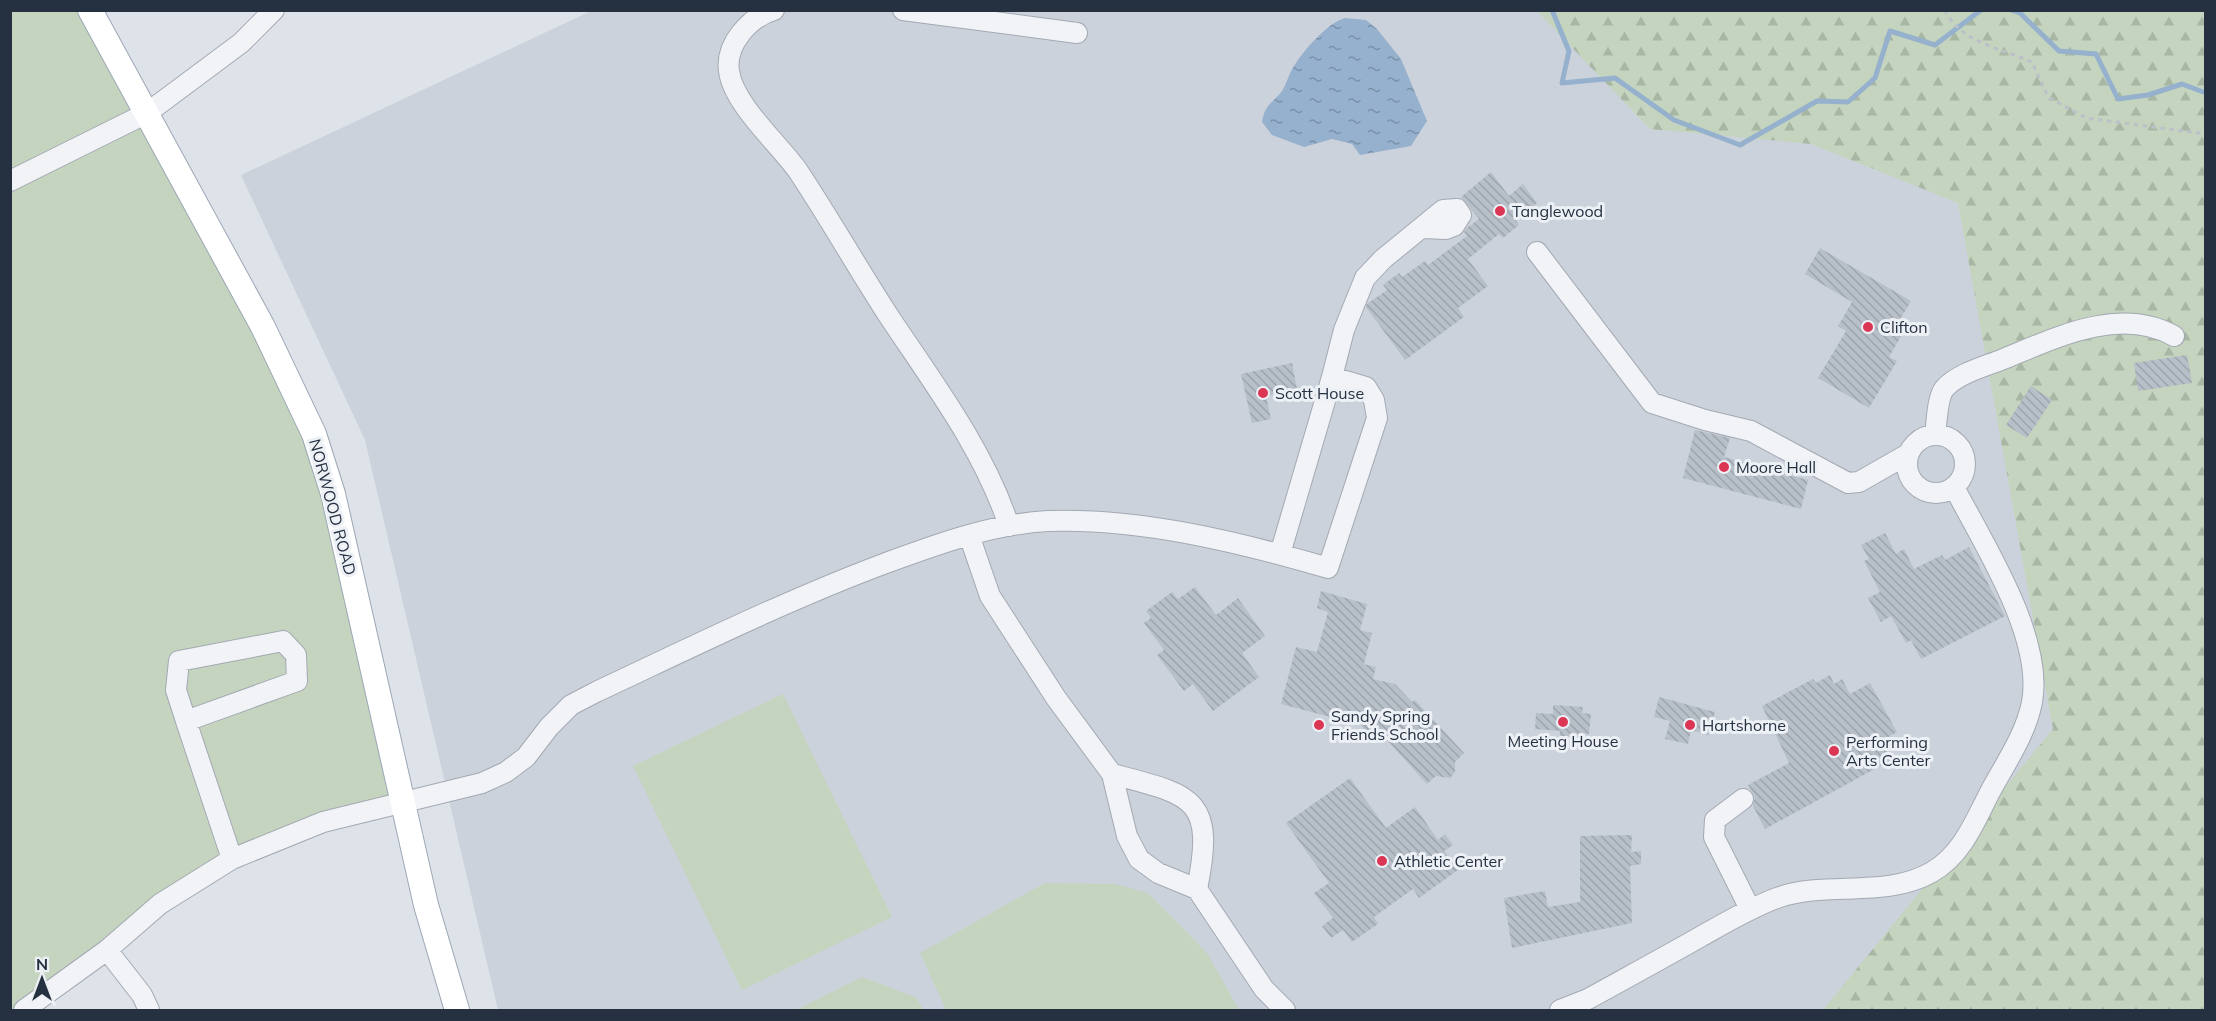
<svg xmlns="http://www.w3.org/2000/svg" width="2216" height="1021" font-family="Mulish,sans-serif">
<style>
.built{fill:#ccd2db}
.grass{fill:#c4d4be}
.forest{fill:url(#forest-firs)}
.water{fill:url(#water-ripples)}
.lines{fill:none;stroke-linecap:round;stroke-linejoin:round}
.stream{stroke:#95b1cd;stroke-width:5}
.building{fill:url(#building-back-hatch)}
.minor-casing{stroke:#a3a9b3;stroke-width:22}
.major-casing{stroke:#9ca7b6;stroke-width:26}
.path{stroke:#bcc0c8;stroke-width:3;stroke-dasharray:4.5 4.5;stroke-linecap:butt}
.minor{stroke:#f1f3f7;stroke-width:20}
.major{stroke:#fff;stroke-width:24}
.poi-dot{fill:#db3653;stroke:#edf1f6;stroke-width:2}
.labels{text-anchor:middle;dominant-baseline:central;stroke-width:6;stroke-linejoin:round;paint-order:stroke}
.poi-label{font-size:16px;fill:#253041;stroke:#edf1f6;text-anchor:start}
.street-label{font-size:16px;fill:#253041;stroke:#edf1f6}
</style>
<defs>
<pattern id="forest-firs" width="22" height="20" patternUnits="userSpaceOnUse" patternTransform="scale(1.5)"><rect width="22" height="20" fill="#c4d4be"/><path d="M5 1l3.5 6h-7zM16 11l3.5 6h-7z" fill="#a8b6a4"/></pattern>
<pattern id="water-ripples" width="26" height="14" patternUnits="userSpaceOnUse" patternTransform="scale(1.5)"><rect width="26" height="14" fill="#95b1cd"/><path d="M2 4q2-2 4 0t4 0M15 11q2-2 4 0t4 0" fill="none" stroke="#7990a8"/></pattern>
<pattern id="building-back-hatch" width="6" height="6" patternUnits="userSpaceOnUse" patternTransform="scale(1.5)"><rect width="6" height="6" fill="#b7bfc9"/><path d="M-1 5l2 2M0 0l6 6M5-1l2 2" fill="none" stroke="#9da4ae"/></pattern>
</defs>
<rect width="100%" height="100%" fill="#dee2e9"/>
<path class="built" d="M591 11H2205V1010H498L365 440 241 175Z"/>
<path class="grass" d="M10 11H90L314 434 403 802 232 859 24 1010H10Z
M783 694 892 917 742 990 633 766Z
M1045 883 1115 884 1148 893 1207 953 1239 1010H946L920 953Z
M862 977 915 997 924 1010H796Z"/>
<path class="forest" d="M1537 11H2205V1010H1823L2053 729 1958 203 1811 144 1650 129Z"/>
<path class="water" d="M1345 18 1366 20 1377 29 1401 59 1427 121 1411 146 1360 155 1352 144 1332 139 1304 147 1272 135 1262 122C1265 104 1272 104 1282 91 1287 83 1289 73 1294 66 1304 50 1327 23 1345 18Z"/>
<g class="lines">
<path class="stream" d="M1552 10 1569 51 1562 83 1615 78 1674 120 1740 145 1817 101 1848 102 1875 78 1890 31 1935 45 1981 10
M2011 10 2020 13 2059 51 2096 54 2118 99 2148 95 2182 84 2206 93"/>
</g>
<path class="building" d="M1491 172 1509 196 1523 184 1537 203 1516 220 1519 225 1503 238 1499 234 1468 259 1488 286 1458 308 1464 317 1405 360 1366 307 1367 304 1387 290 1383 285 1399 273 1402 277 1425 261 1428 265 1467 236 1464 232 1467 228 1479 219 1461 197Z
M1820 248 1911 301 1895 328 1903 333 1889 357 1897 361 1869 408 1818 378 1846 331 1838 326 1852 302 1805 274Z
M2187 355 2192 383 2138 391 2134 363Z
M1292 363 1297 389 1266 396 1271 419 1252 423 1241 374Z
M2031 386 2052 400 2027 438 2006 425Z
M1695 430 1730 438 1724 457 1808 480 1801 509 1683 478Z
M1885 533 1896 554 1904 549 1914 569 1942 555 1945 560 1969 547 2005 616 1921 659 1911 640 1906 643 1891 616 1881 622 1868 598 1880 592 1864 561 1869 559 1861 545Z
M1195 587 1216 615 1238 598 1265 636 1242 653 1259 677 1213 711 1193 684 1184 691 1157 655 1164 650 1144 623 1151 618 1146 611 1172 592 1178 599Z
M1321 591 1367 604 1360 630 1372 633 1364 664 1376 667 1373 679 1395 684 1412 702 1415 700 1464 753 1455 762V772L1450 778 1436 776 1427 784 1375 727 1367 734 1361 725 1281 704 1296 647 1317 652 1328 612 1317 608Z
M1830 675 1834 684 1842 679 1850 694 1870 683 1897 732 1881 741 1891 760 1765 829 1753 806 1755 797 1748 785 1789 763 1762 706 1813 679 1816 683Z
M1659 697 1715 712 1709 735 1691 730 1688 744 1665 739 1670 721 1654 717Z
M1553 705 1583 707 1582 713 1591 714 1589 734H1582V738L1560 736V731L1535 729 1536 713 1553 714Z
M1350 778 1386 828 1415 807 1438 840 1445 834 1453 845 1444 851 1458 870 1419 898 1413 889 1374 917 1378 924 1352 942 1343 930 1331 938 1322 926 1333 918 1314 893 1329 883 1286 823Z
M1632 835 1631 852 1641 851V864L1630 866 1632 923 1512 948 1504 898 1545 891 1548 907 1580 902V836Z"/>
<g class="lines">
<g class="minor-casing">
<path id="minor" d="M774 10C750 17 725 44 729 71 733 104 779 144 798 171 830 219 858 269 890 318 934 384 984 450 1009 526
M903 10 1077 33
M10 181 147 113 241 43 274 10
M1537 252 1652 403 1705 420 1751 431 1848 483 1859 482 1908 454
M1332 377 1344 330 1365 278 1383 259 1443 210 1457 209 1461 215 1454 226 1446 229 1424 228
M1935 434C1937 422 1937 399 1944 389 1957 374 1983 367 2001 360 2053 339 2119 305 2174 336
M1907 464a29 29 0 1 1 58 0a29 29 0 1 1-58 0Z
M969 535 990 596 1056 698 1112 774 1127 836 1139 859 1158 873 1197 889C1216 797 1192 795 1112 774
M186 721 176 690 179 661 283 641 296 655 297 681 186 721 232 859
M1743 799 1715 820 1714 837 1750 909
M1197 889 1264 989 1285 1010
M107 950 142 995 149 1010
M24 1010 107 950 160 904 232 859 323 822 482 783 506 772 526 757 549 727 571 705 596 692C692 647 787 600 886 563 938 544 992 524 1048 521 1141 518 1239 542 1328 568L1377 418 1374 400 1366 387 1332 377 1280 554
M1560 1010 1588 999C1626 978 1663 958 1700 937 1725 923 1750 908 1777 898 1827 880 1885 899 1932 872 1962 855 1975 821 1990 792 2005 764 2026 734 2032 702 2044 637 1983 543 1954 487"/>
</g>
<g class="major-casing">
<path id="major" d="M90 10 263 327 314 434 333 494 426 905 457 1010"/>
</g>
<path class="path" d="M1945 10C1959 42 2003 49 2032 62L2048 97 2086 118 2206 134"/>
<use href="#minor" class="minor"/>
<use href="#major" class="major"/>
</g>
<g class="poi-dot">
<circle cx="1500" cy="211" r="6"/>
<circle cx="1868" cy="327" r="6"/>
<circle cx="1263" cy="393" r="6"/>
<circle cx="1724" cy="467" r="6"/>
<circle cx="1563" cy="722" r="6"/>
<circle cx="1319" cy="725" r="6"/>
<circle cx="1690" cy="725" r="6"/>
<circle cx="1834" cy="751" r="6"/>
<circle cx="1382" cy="861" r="6"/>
</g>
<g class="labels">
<g class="poi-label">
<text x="1512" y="211">Tanglewood</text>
<text x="1880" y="327">Clifton</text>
<text x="1275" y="393">Scott House</text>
<text x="1736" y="467">Moore Hall</text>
<text x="1331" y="716">Sandy Spring<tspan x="1331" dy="18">Friends School</tspan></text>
<text x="1702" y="725">Hartshorne</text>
<text x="1563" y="741" text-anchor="middle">Meeting House</text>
<text x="1846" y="742">Performing<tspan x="1846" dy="18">Arts Center</tspan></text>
<text x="1394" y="861">Athletic Center</text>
</g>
<g class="street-label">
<text transform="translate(333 507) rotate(75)">NORWOOD ROAD</text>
</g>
</g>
<rect width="2216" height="1021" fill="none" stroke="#253041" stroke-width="24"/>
<g transform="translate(42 979)" stroke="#edf1f6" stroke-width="4.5" paint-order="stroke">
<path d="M0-4.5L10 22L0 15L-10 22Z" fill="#253041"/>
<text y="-9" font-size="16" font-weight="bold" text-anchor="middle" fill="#253041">N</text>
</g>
</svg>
